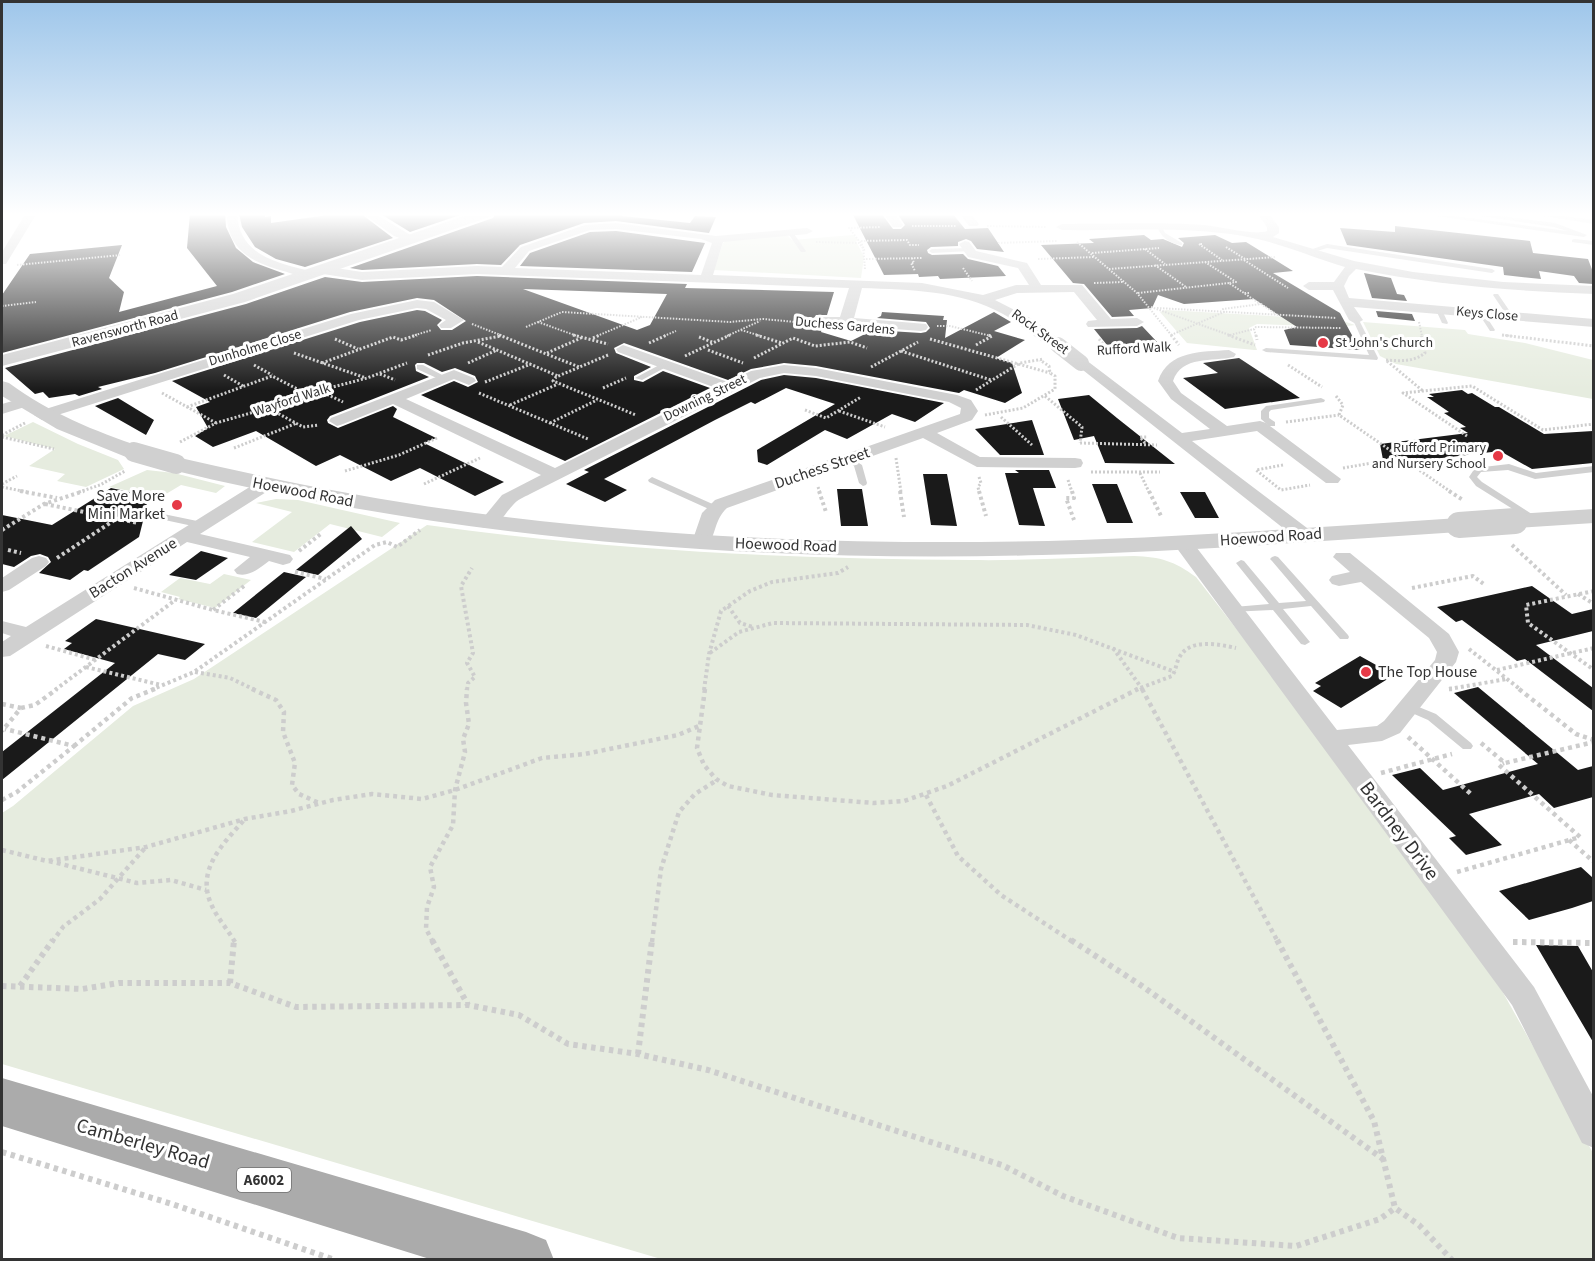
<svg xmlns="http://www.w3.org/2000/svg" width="1595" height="1261" font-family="'Source Sans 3',sans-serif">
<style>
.green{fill:#e6ecdf}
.building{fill:#1a1a1a;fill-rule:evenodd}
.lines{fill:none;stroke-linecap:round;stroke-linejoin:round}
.path-far4{stroke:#cdcdcd;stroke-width:2;stroke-dasharray:1.5 1.5;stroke-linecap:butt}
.path-far3{stroke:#cdcdcd;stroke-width:3;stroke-dasharray:2 2;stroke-linecap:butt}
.path-far2{stroke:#cdcdcd;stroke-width:4;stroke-dasharray:3 3;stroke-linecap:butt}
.path-far1{stroke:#cdcdcd;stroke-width:4.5;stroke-dasharray:4 4;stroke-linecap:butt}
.path{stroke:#cdcdcd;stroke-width:6;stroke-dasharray:4.5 4.5;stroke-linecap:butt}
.service{fill:#d0d0d0;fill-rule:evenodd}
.minor{fill:#d0d0d0;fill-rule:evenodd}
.tertiary{fill:#d0d0d0;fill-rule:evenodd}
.primary{fill:#ababab;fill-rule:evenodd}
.minor-bridge{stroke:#d0d0d0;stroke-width:16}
.tertiary-bridge-far1{stroke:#d0d0d0;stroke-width:20}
.tertiary-bridge{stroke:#d0d0d0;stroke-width:26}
.poi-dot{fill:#e63946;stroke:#fff;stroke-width:2}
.labels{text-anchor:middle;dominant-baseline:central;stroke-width:6;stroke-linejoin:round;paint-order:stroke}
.far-street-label{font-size:14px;fill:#333;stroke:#fff}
.far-poi-label{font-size:14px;fill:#333;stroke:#fff;text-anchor:start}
.shield{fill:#fff;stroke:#707070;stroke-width:1.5}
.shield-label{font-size:15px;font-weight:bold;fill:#333}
.street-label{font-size:16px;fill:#333;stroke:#fff}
.poi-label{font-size:16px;fill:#333;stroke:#fff;text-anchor:end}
.near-street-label{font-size:20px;fill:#333;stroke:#fff}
</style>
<rect width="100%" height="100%" fill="#fff"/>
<path class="green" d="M780 235 788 236 792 240 853 235 859 240 856 241 864 257 861 278 714 270 723 243 727 240Z
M1166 310 1340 320 1355 325 1340 327 1257 324 1249 328 1257 350H1254L1187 343 1160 312Z
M1363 322 1465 330 1468 334 1525 343 1593 360V399L1396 364 1380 356Z
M33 422 78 444 118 460 124 469 86 487 57 481 65 474 29 466 55 449 4 436Z
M147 470 174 473 225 486 216 493 181 485 161 497 109 487Z
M276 499 298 500 400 523 382 537 330 524 294 552 252 542 292 512 256 503Z
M427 525C607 550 789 559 971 560 1025 561 1080 557 1134 556 1161 557 1174 561 1196 577L1290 698 1501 989 1593 1153V1259H661L2 1064V813L13 806 133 706 194 679Z
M224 574 251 580 215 608 178 599 180 597 161 592 180 578 210 584Z"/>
<path class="building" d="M190 213H225L226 227 236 248 253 262 285 274 232 292 2 353V295L30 254 122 245 109 278 124 292 119 312 217 286 187 248Z
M239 213H265V217L271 216V223L342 213H360L393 238 305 267 276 259 255 247 242 227Z
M379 213H466L410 232Z
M496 213H624L622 216 690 223 695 216 716 217 709 233 616 221 584 223 520 245 501 265 477 264 362 270 350 268 493 218Z
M852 213H881L893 229H901L905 225 897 213H952L965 229 988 228 1004 252 977 249 971 241 966 239 958 242V246L931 247 927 250 928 253 932 255 963 254 968 259 998 266 1006 276 940 279 938 276 919 277 918 274 884 275Z
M1395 226 1530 241 1533 253 1588 259 1593 272V284L1579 283 1574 276 1539 271 1541 279 1504 275 1503 267 1347 245 1340 228 1395 232Z
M616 231 705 243 692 272 520 266 530 253 590 232Z
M1144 235 1151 240 1163 239 1182 247 1184 243 1178 238 1215 235 1232 243 1246 242 1293 271 1273 273 1340 313 1360 350 1290 345 1284 330 1297 327 1254 299 1184 304 1158 295 1152 308 1129 310 1134 316 1112 317 1084 284 1073 283 1041 245 1094 243 1089 239Z
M1364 273 1391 278 1397 294 1404 295 1407 301 1372 298Z
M477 276 687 284 685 288 834 292 827 315H816L812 321 816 325 823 326 821 332 851 341 873 330 921 333 926 332 930 328 926 322 877 318 881 316 882 312 944 316 943 320H947L945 338 994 312 1011 322 994 331 1025 340 996 358 1012 363 1022 393 1005 403 964 390 959 393 816 366 784 363 751 369 728 380 624 343 614 348 616 353 651 367 634 376V380L643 382 663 371 710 388 565 461 421 395 454 381 468 387 478 382 475 376 455 368 442 372 424 363H417L415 365 416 371 429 377 330 416 327 420 328 423 338 428 393 406 397 409 393 417 436 438 424 443 504 482 475 496 420 468 391 481 340 455 316 466 256 431 213 447 195 436 208 428 196 407 210 402 172 381 360 322 417 310 425 311 442 320 437 325 441 330H452L466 321 434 300 417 298 350 312 155 373 98 387 102 389 79 396 75 394 49 398 43 392 35 394 5 368 246 304 325 277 362 282ZM523 289 667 294 650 325 637 330Z
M1376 311 1412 314 1415 321 1378 317Z
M1142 326 1158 343 1107 345 1094 329 1137 328Z
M1239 358 1300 398 1225 409 1183 378 1218 373 1203 363Z
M784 375 816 378 944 403 915 422 892 414 847 439 825 430 767 465 758 462 757 450 835 404 786 388 755 404 751 402 715 420 604 479 627 490 605 502 566 484 589 472 584 470 761 380Z
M1462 390 1468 394 1472 393 1495 407H1499L1544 434 1593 431V463L1532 469 1500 451 1384 465 1380 444 1468 433 1460 428 1466 427 1444 413 1449 412 1427 397H1434L1429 394Z
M1089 395 1117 418 1175 464 1105 463 1094 436 1074 440 1058 399Z
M118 398 154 420 146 435 95 406Z
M1032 420 1044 455H1000L975 429Z
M1015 470H1049L1056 488H1033L1045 526 1019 525 1005 473H1019Z
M923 474H947L957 526 931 525Z
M1092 484H1117L1133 523H1107Z
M111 488 149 496 145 510 142 514 144 517 139 537 88 571 84 570 70 580 39 573 51 562 48 557 40 554 31 556 14 567 2 564V515L52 525Z
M837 489H862L868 526H841Z
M1180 492H1205L1219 518H1195Z
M351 526 362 539 318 575 296 570Z
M201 551 228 558 196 580 169 575Z
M284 572 306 577 256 618 233 613Z
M1532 586 1572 614 1593 609V631L1536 645 1593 688V711L1525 659 1517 661 1462 620 1456 622 1437 607Z
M96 619 205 644 185 660 158 654 2 780V752L115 663 64 649 72 643 65 641Z
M1360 656 1394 675 1341 708 1313 691 1321 686 1315 683Z
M1478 687 1578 770 1593 766V797L1554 808 1539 794 1469 814 1502 845 1466 855 1449 838 1456 836 1392 775 1420 768 1443 790 1538 764 1454 693Z
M1581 867 1593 878V901L1572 908 1529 920 1499 891Z
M1536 945 1578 946 1593 972V1042Z"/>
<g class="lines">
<path class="path-far4" d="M912 226H956
M987 226 1046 227
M861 241 907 240 910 245H919
M816 242 859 243 865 251
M1077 242 1137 293 1172 336
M998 243 1057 241
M1202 244H1199L1222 260
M1226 247 1245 259
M1145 249 1165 264
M1092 253 1159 248
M912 258 914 263H911L915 271
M866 259 922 258
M1038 259 1094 257
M1244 260 1288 288
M1205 262 1236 282 1229 283 1244 293
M17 265 121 255
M1155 265 1186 287
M963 268 972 281
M865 269 863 246 849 228 881 227
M1109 269 1276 257
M1094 283 1123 282
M1138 293 1229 283
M1249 293H1244L1260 304
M2 306 36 302
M1151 307 1232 336
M1157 308 1336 318
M538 322 577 336
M1419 322 1422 336
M472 324 503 336
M937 326H950L991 336
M526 327 562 312 730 322 763 319 807 323
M741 330 761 336
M1171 335 1224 312 1223 309 1261 304 1276 314
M1230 335 1254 329
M1502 335 1513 336
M412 336 432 330
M597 336 642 317
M664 336 676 331
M727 336 760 321
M1256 336 1254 329 1256 327 1341 328"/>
<path class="path-far3" d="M499 335 579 367
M573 335 608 344
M756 335 782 343
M1171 335 1179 345
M1228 335 1255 345
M1256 335 1257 340
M1502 335 1594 346
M699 337 712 342
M593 338 600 335
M335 339 358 349
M930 339 1050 373
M1099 339 1109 351
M478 342 558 376
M649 343 667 335
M976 345 992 336 987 335
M708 350 743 363
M901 351 991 380
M1096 351 1172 347
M294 353 366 378
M547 353 581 338
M428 355 463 343 501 336
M608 355 556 377 553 381 636 415
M685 356 730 335
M754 358 793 338 815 346 850 342 867 348
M1386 360C1400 361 1414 362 1425 353L1421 335
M1387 361 1423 391
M322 363 393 337 401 340 417 335
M468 363 497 350
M254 365 272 375
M1288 365 1322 387
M871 367 918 342
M380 374 395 380
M224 375 243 386
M485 382 531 364
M603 388 626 378
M976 390 1020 363 1044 359
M320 391 343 402
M162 393 216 423
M479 393 588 439
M1045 396 1082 427 1080 443
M1336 396 1343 405 1339 415 1451 492
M510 405 558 384
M187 407 272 376 307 394
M268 408 303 427 319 425
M805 410 826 418 861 397
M839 411 885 427
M985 415 1023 408 1055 389V376L1050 373 1049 366 1040 360
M1001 417 1032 445
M1286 422 1339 415
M550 423 597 400
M2 435 25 423
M1467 436 1403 393 1472 386 1543 430 1594 424
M2 437 54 449
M180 442 216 423 268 408 299 396 367 378 407 363
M1080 443 1157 445
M1145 443 1140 437H1148
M234 448 297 423
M896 458 901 492
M1283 465 1256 470 1281 490 1310 485
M1343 468 1401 458
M345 471 399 455 437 438
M1091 472H1160
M1140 473 1149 492
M979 477 981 483 978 487 979 492
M1068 480 1072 492
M2 484 17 476
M424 484 480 458
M2 487 27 492
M818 487 820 492
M79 492 100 485 125 471"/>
<path class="path-far2" d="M20 491 57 498
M819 491 826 512
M900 491 904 517
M979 491 986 516
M1072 491 1074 498H1066L1074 520
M1149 491 1162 518
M1449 491 1463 500
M45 504 138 523
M2 530 44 504 84 491
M1512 545 1566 595
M8 550 21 553
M299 551 322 533
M57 558 116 519
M295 572 326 579
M244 586 213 610 265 622
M134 588 213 610
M1412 588 1473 576 1485 585
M1594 591 1526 605 1528 623 1594 670
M1578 594 1594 604
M728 606 740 623 753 627
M46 646 96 660
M1113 648 1143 690
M1469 649 1521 690
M710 653 739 632 773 623 1027 625 1076 635 1175 672
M86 667 161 685
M1497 670 1594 648
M195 672 230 678 255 690
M1449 689 1507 679
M55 690 174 601
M151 690 194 672 375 545 387 542 397 547 420 530
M467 690 468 683 475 677 467 663 473 653 461 586 472 568
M704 690 709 654 721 611 750 591 772 582 838 573 848 567
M1135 690 1172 676C1176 670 1176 664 1179 658 1189 638 1218 644 1236 648"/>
<path class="path-far1" d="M252 689 276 700 284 712 283 732 295 763 292 785 299 794 319 803
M705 689 697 748 704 765 716 779 728 786 772 795 874 803 904 801 947 786 1138 689
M1142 689 1278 942
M1449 689H1452
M1519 689 1576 734 1594 740
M2 704 21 708 2 731
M21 708 35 705 57 689
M1408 737 1472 795
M1481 743 1505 763 1594 742
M74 746 132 698 155 689
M1381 773 1452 754
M926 795 958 856 1001 895 1073 942
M2 800 17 792 74 746 5 729
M1569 840 1594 862
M2 850 47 861 146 847 245 819 291 811 333 800 372 794 422 799 455 790 542 758 585 754 678 735 699 726
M49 861 137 883 171 880 206 890
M1457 872 1580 837 1499 765 1504 763
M52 942 63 927 100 899 145 848
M235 942C228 930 218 919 212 906 195 871 222 845 244 820
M433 942 426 929 427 907 434 887 430 867 453 825 455 790 465 752 463 739 469 724 466 703 467 689
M652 942 661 869 679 812 695 794 717 780"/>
<path class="path" d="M432 940 468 1005
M1071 940 1142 986 1383 1159
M1277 940 1374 1121 1395 1208 1419 1225 1452 1260
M1513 942 1594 943
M230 983 234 940
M2 986 82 989 119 983H230L296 1007 468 1005 519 1015 568 1044 638 1054 708 1070 1002 1165 1063 1196 1178 1238 1296 1246 1380 1219 1395 1208
M20 986 53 940
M638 1054 652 940
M2 1152 172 1204 335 1260"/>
<path class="service" d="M1416 213H1432L1567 231 1554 227 1481 216 1484 214 1555 223 1587 235 1584 237Z
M1525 213H1541L1594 220V224Z
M1158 227H1162L1165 233 1182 243V245C1172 245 1159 236 1158 227Z
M788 231H792L806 251 805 252H801L787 232Z
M1574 239 1594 241V245L1572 242V240Z
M1327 244 1492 269 1495 271 1492 273 1327 248 1307 254 1304 252Z
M969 248 972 250 971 251 932 253 929 251 932 249Z
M1494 294H1498L1513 316 1512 317H1508L1493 295Z
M1437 309 1442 310 1448 323 1447 324 1442 323 1436 310Z
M1480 313H1484L1495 330 1494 331H1490L1479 314Z
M1356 318 1359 320 1378 358 1377 360 1266 352 1262 350 1266 348 1369 355 1353 320Z
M663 363 670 365 642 380 635 378Z
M417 365H423L448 378 441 380 417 369Z
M1321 398 1325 400 1324 402 1271 410 1269 412V418L1275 422V426H1269L1261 419V411L1266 406Z
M848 456 862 465 867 483 866 485 863 486 859 483 854 466 844 459Z
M1509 464 1536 473 1594 466V472L1535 479 1508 470 1481 472 1477 477 1482 482 1538 518 1540 520 1535 523 1476 486 1469 477 1475 468Z
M652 477 717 506 719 508 717 510H711L649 482 648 480Z
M149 511 202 522 207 525 202 528 146 516 144 514 146 512Z
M1275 556 1278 557 1348 635 1349 637 1348 639H1340L1311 606 1283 609 1310 642 1305 645 1301 644 1273 610 1230 612 1229 610 1234 607 1269 604 1236 563 1241 560 1244 561 1279 603 1306 601 1272 561 1270 559 1272 557Z
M1409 703 1436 714 1471 743 1473 746 1471 749H1463L1428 720 1405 710 1403 707 1405 704Z"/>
<path class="minor" d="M26 213H37L6 264H2V252Z
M227 213H237C239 257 279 263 314 272L316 275 314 278C306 280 296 275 287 272 254 263 227 252 227 213Z
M362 213H374L417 239 411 242 394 236Z
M883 213H894L903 225 901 227H893Z
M959 213H970L979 224 977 226H969Z
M1257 213H1268L1279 227V233L1273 237 1354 261 1413 272 1503 282 1594 286V294C1514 291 1435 285 1356 269L1349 276 1344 286 1349 298 1594 319V327L1354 307 1363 320 1356 324 1349 320 1333 290H1309L1303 286 1309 282H1334L1345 267C1311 257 1278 242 1243 236 1183 226 1122 231 1062 230L1056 227 1062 224C1109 224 1156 222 1203 225 1220 226 1253 236 1267 231V227Z
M616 223 716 236 807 228 813 231 807 234 723 242 713 275 922 283 983 295 1016 285H1029L1018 268 968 257 959 244 965 241 969 242 976 251 1027 263 1041 285H1082L1111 319 1137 318 1144 322 1137 326 1088 327 1086 324 1088 321 1097 320 1074 292 1017 293 995 300 1030 318 1063 342 1065 345 1063 348 1058 349C1043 346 1019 322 1003 314 959 290 911 290 862 288L854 318 926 324 928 327 926 330 921 331 816 323 814 320 816 317H840L849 288 477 274 362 280 323 274 317 270 323 266 362 272 477 266 502 267 521 247 585 225ZM616 229 701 239 712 243 701 275 515 268 529 251 590 230Z
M417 300 434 302 464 320 451 328H441L439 325 446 320 426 309 417 308 359 320 48 418 42 420 34 415 36 412 351 314Z
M623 345 728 382 751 371 784 365 816 368 957 395 971 400 978 411 972 420 937 433 980 457 1075 458 1081 459 1083 463 1081 467 1075 468 977 467 923 438 727 508C715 519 716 533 708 546H694L692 542 702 513 715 500 960 414 961 408 949 402 816 376 784 373 760 378 530 494C524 497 517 500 513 505 503 515 498 531 481 527L479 523 502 495 541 475 393 404 343 424 337 426 329 421 331 418 454 370 474 378 476 381 469 385 454 379 406 399 555 468 716 388 618 352 616 349Z
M1229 350 1236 354 1234 357C1212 362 1182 355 1173 381L1181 393 1227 426 1260 421 1266 423 1341 479 1338 483H1326L1257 431 1192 441 1311 531 1313 535 1311 539H1297L1074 363 1076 360H1086L1182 433 1210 429 1171 399 1158 381C1169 350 1201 352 1229 350Z
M23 398 28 400 31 403 28 406 2 414V404Z
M265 480 271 481 274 485 271 489 200 534 290 555 293 559 290 563 283 565 269 561C258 569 250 577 237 574L234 570 250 557 187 542 10 656 2 657V642L11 636 2 633V621L26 627 259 481Z
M1183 537 1190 539 1337 730 1377 726 1384 721 1435 660 1437 652 1429 638 1361 582 1339 586 1332 584 1329 580 1332 576 1350 572 1333 557 1336 553H1350L1449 634 1459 652 1456 662 1400 733 1382 741 1348 745 1534 987 1594 1098V1148L1582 1143 1512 1005 1176 547 1174 543 1176 539Z
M39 556 46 558 49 562 46 566 9 590 2 592V578L32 558Z"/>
<path class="tertiary" d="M473 213H494L492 216 245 302 2 366V355L233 294Z
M2 381 9 383C50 413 94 431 142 447L145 452 142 457 134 458 126 457 57 429 2 396Z
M176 457C275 480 375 500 475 513 643 535 811 543 980 542 1140 541 1299 528 1459 518L1467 520 1471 525 1467 530 1459 532C1320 541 1181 552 1042 555 749 563 453 539 168 469L165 464 168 459Z
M1594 509V523L1515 528 1507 526 1503 521 1507 516 1515 514Z"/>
<path class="primary" d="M2 1078 526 1232 546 1240 554 1260H433L2 1126Z"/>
<path class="minor-bridge" d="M1058 345 1081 363"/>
<path class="tertiary-bridge-far1" d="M134 452 176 464"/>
<path class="tertiary-bridge" d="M1459 525 1515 521"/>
</g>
<linearGradient id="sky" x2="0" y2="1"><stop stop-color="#9ec6ea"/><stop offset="0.55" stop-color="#fff"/><stop offset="1" stop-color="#fff" stop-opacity="0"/></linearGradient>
<rect width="1595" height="390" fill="url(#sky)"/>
<g class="poi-dot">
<circle cx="1323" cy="343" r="6"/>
<circle cx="1498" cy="456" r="6"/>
<circle cx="177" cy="505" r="6"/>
<circle cx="1366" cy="672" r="6"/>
</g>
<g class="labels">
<g class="far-street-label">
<text transform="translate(1487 314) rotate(5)">Keys Close</text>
<text transform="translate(845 326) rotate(5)">Duchess Gardens</text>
<text transform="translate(125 329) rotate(-15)">Ravensworth Road</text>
<text transform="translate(1040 332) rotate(36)">Rock Street</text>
<text transform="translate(255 348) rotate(-17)">Dunholme Close</text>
<text transform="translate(1134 349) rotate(-3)">Rufford Walk</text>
<text transform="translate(705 398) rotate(-26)">Downing Street</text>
<text transform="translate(292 400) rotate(-18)">Wayford Walk</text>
</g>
<g class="far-poi-label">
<text x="1335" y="343">St John's Church</text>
<text x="1486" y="448" text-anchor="end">Rufford Primary<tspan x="1486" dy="16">and Nursery School</tspan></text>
</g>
<rect class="shield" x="237" y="1168" width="54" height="24" rx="4.5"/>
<g class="shield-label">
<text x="264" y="1180">A6002</text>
</g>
<g class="street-label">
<text transform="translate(822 468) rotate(-19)">Duchess Street</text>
<text transform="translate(303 492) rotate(11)">Hoewood Road</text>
<text transform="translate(1271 537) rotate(-4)">Hoewood Road</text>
<text transform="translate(786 545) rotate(2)">Hoewood Road</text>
<text transform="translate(133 568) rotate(-32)">Bacton Avenue</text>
</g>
<g class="poi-label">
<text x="165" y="496">Save More<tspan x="165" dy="18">Mini Market</tspan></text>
<text x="1378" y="672" text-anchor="start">The Top House</text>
</g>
<g class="near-street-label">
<text transform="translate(1399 831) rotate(53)">Bardney Drive</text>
<text transform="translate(143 1144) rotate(16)">Camberley Road</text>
</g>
</g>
<rect width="1595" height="1261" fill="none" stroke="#333333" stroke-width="6"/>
</svg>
